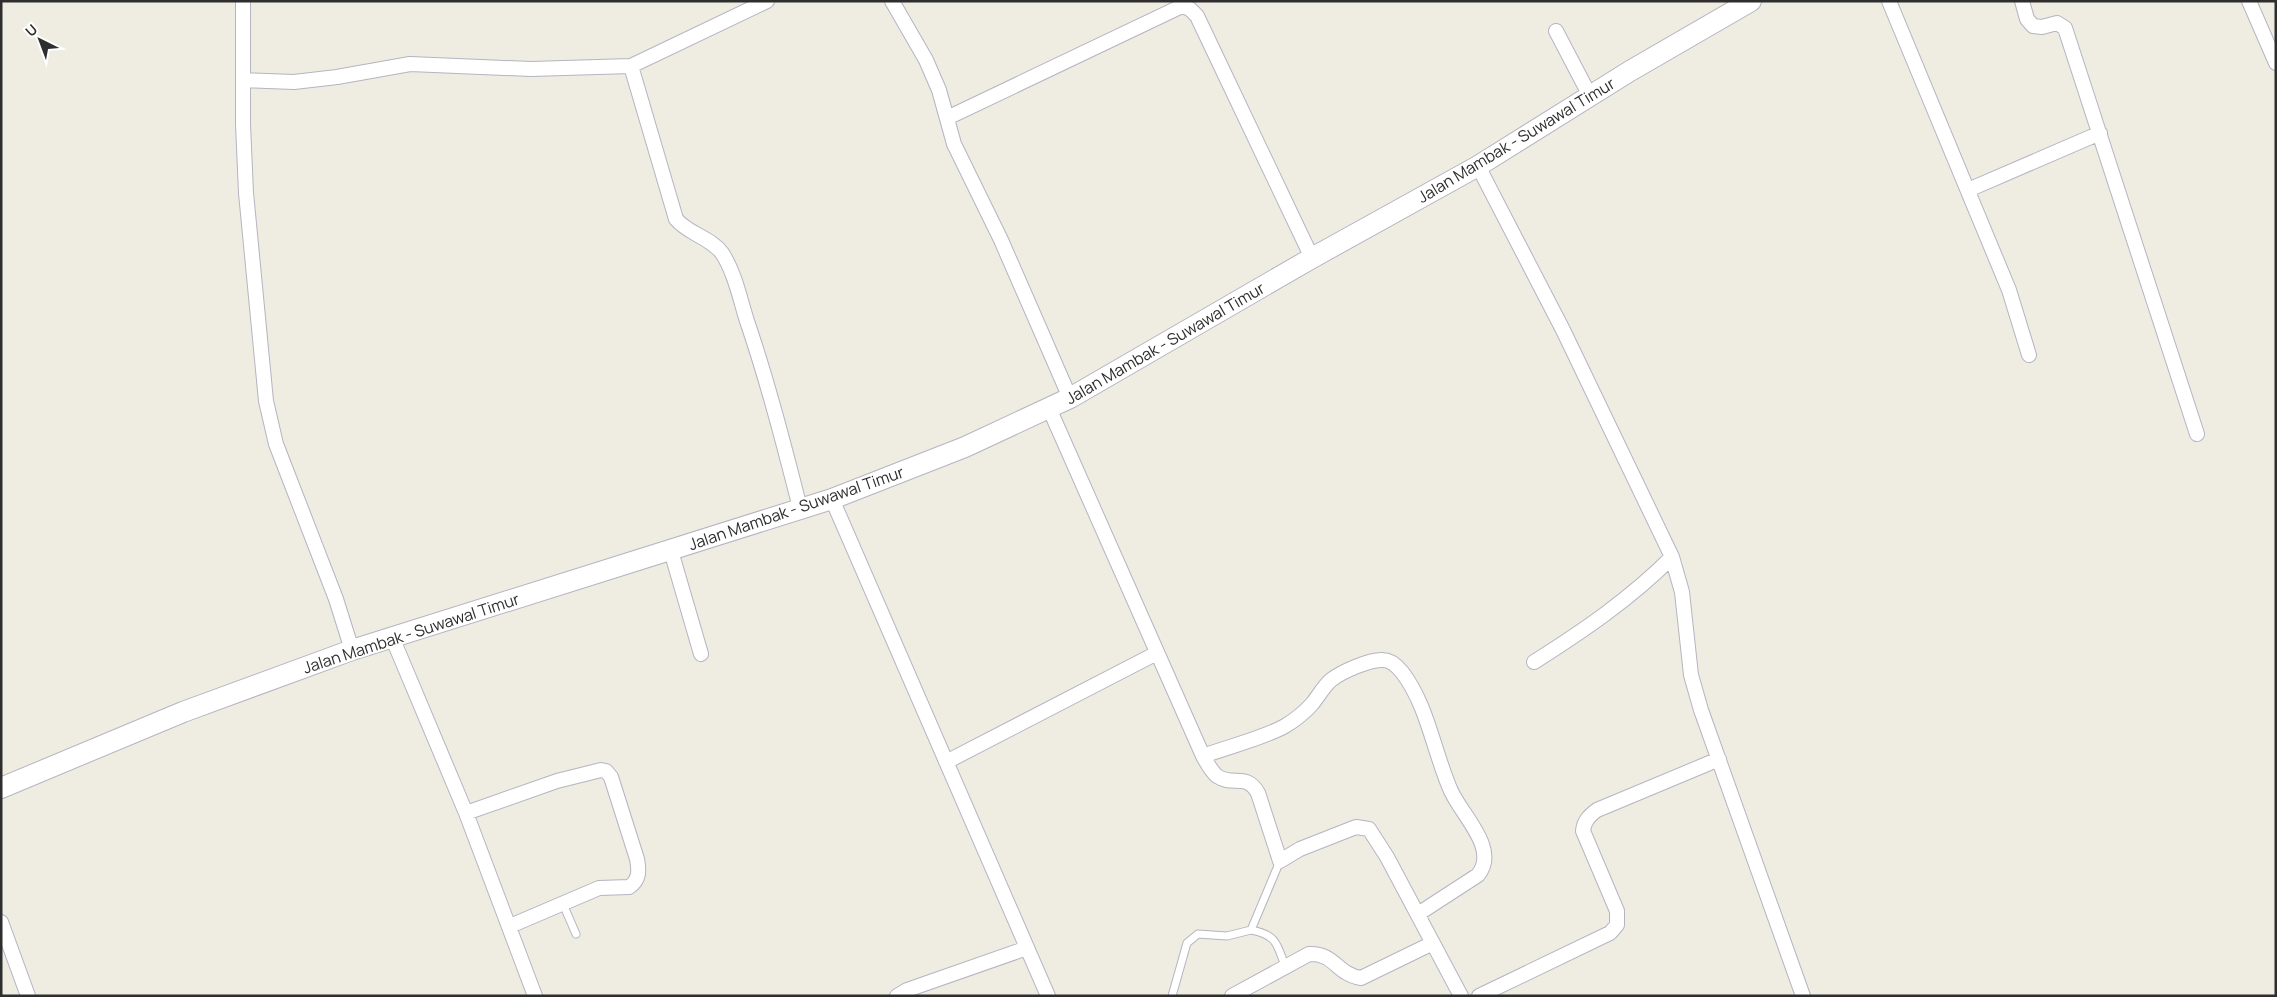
<svg xmlns="http://www.w3.org/2000/svg" width="2277" height="997" font-family="Manrope,sans-serif">
<style>
.lines{fill:none;stroke-linecap:round;stroke-linejoin:round}
.lane-casing{stroke:#b5b4c1;stroke-width:9}
.street-casing{stroke:#b5b4c1;stroke-width:16}
.secondary-casing{stroke:#b5b4c1;stroke-width:22}
.lane{stroke:#fff;stroke-width:7}
.street{stroke:#fff;stroke-width:14}
.secondary{stroke:#fff;stroke-width:20}
.labels{text-anchor:middle;dominant-baseline:central;stroke-width:4;stroke-linejoin:round;paint-order:stroke}
.street-label{font-size:16px;fill:#2e2e2e;stroke:#fff}
</style>
<rect width="100%" height="100%" fill="#efece1"/>
<g class="lines">
<g class="lane-casing">
<path id="lane" d="M1280 861 1251 930C1277 935 1277 944 1285 966
M563 904 576 934
M1172 996 1187 943 1198 934 1227 936 1251 930"/>
</g>
<g class="street-casing">
<path id="street" d="M243 1V124L246 193 266 401 276 444 336 599 352 650
M892 1 926 60 939 90 954 144 1001 240 1070 398
M1889 1 2009 290 2029 355
M2022 1 2027 19 2033 26 2042 27 2057 23 2065 28 2197 434
M2249 1 2276 63
M1556 31 1590 96
M631 66 767 1
M243 80 294 82 337 77 410 64 531 69 631 66 676 219C688 234 710 237 722 253 735 273 740 299 747 321 768 383 784 445 800 508
M947 118 1182 6 1190 9 1197 16 1312 258
M1478 166 1563 330 1672 557 1682 592 1691 675 1701 710 1803 996
M1968 190 2100 133
M1049 408 1203 756C1207 763 1211 771 1217 776 1233 787 1246 772 1258 793L1280 861 1300 849 1356 827 1369 829 1387 857 1461 996
M832 499 1048 996
M671 551 701 654
M392 637 466 813 535 996
M1534 662C1583 631 1630 599 1672 557
M1203 756C1227 747 1264 738 1285 726 1295 720 1304 713 1312 704 1318 697 1323 687 1331 680 1341 672 1370 659 1383 660 1391 660 1397 666 1402 672 1428 706 1434 753 1451 791 1463 817 1499 849 1478 875L1418 914
M946 762 1157 653
M466 813 557 781 601 770 606 771 611 777 637 859C639 870 640 880 629 887L599 888 510 926
M1 922 28 996
M897 996 907 990 1027 948
M1232 996 1309 954C1335 953 1336 974 1361 978L1433 943
M1479 996 1610 933 1617 925V911L1583 831C1584 821 1589 816 1597 810L1719 759"/>
</g>
<g class="secondary-casing">
<path id="secondary" d="M1 788 183 712 352 650 832 499 965 447 1070 398 1312 258 1478 166 1630 71 1751 1"/>
</g>
<use href="#lane" class="lane"/>
<use href="#street" class="street"/>
<use href="#secondary" class="secondary"/>
</g>
<g class="labels">
<g class="street-label">
<text transform="translate(1516 140) rotate(-31)">Jalan Mambak - Suwawal Timur</text>
<text transform="translate(1165 343) rotate(-30)">Jalan Mambak - Suwawal Timur</text>
<text transform="translate(796 508) rotate(-19)">Jalan Mambak - Suwawal Timur</text>
<text transform="translate(411 633) rotate(-18)">Jalan Mambak - Suwawal Timur</text>
</g>
</g>
<rect width="2277" height="997" fill="none" stroke="#2e2e2e" stroke-width="5"/>
<g transform="translate(40 40) rotate(318)" stroke="#ffffff" stroke-width="4" paint-order="stroke">
<path d="M0-4L9 19L0 12L-9 19Z" fill="#2e2e2e"/>
<text y="-8" font-size="14" font-weight="bold" text-anchor="middle" fill="#2e2e2e">U</text>
</g>
</svg>
